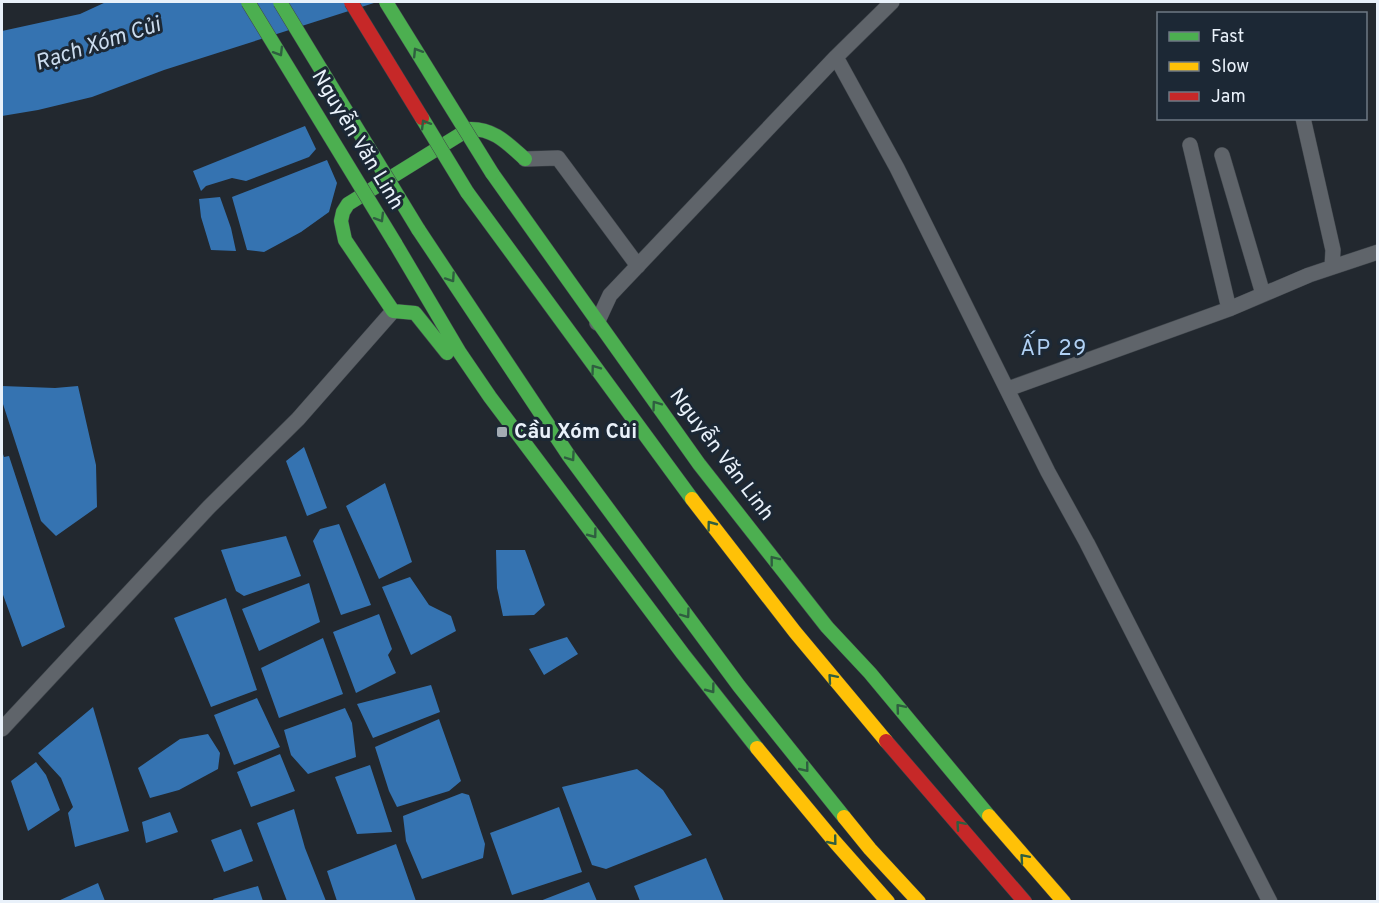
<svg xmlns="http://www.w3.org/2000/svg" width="1379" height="903" font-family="Overpass,sans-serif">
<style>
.water{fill:#3573b1}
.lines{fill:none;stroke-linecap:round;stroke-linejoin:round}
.street-casing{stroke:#40464c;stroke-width:16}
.fast-casing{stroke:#40464c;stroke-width:15}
.slow-casing{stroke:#40464c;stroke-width:15}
.jam-casing{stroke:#40464c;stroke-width:15}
.street{stroke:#5f646a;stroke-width:15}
.fast{stroke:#4caf50;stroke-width:14}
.slow{stroke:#ffc107;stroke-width:14}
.jam{stroke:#c62828;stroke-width:14}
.fast-bridge-casing{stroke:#40464c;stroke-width:15;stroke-linecap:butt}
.jam-bridge-casing{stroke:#40464c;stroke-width:15;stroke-linecap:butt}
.fast-bridge{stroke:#4caf50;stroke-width:14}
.jam-bridge{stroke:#c62828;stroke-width:14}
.oneway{stroke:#2f5e40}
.poi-dot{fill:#a3abb3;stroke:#1c2835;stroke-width:2}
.labels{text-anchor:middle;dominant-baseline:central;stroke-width:6;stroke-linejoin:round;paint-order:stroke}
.street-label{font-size:21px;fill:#e9f1fa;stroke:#1c2835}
.poi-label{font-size:21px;font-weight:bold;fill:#e9f1fa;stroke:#1c2835;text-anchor:start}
.water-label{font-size:22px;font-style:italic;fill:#cbdcee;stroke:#1c2835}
.neighbourhood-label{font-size:22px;letter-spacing:1.5px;fill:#b0d0f3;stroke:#1c2835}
</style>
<rect width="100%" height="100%" fill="#22282f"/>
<path class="water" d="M106 2H377L164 70 92 97 38 110 2 116V31L80 14Z
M305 126 316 149 309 157 246 181 232 178 206 186 201 191 193 171Z
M327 160 337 183 329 212 301 232 264 252 247 250 232 197Z
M220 197 231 228 236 251 211 250 201 217 199 199Z
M2 386 55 388 78 386 96 465 97 507 56 536 41 521 2 401Z
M304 447 327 508 307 516 286 461Z
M2 451 4 457 9 456 65 627 22 647 2 592Z
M385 483 412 562 379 579 346 506Z
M339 524 371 605 341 615 313 541 320 529Z
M286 536 301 576 244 596 236 591 221 550Z
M496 550H525L545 605 534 615 503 616 497 588Z
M410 577 429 605 451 616 456 631 411 655 382 587Z
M309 583 320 622 259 651 242 609Z
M226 598 257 690 211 707 174 618Z
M379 614 392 649 388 655 396 673 356 693 333 632Z
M567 637 578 654 544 675 529 649Z
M323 638 343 694 279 718 261 668Z
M431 685 440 712 373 738 357 704Z
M257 698 280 747 234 765 214 715Z
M93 707 129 831 75 847 68 813 73 807 61 778 38 753Z
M345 708 352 723 356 757 308 774 291 755 284 730Z
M439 719 461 781 449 791 397 807 389 791 375 747Z
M208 734 220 753 218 769 179 790 150 798 138 768 180 739Z
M280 754 295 791 251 807 237 772Z
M36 762 46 775 60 810 28 831 11 781Z
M370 765 392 832 357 834 335 777Z
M637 769 663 790 692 835 606 869 592 865 562 787Z
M462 793 469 795 485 844 483 858 422 879 406 841 403 816Z
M559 807 582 872 512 895 490 833Z
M294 809 305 848 326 901H287L257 823Z
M170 812 178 832 146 843 142 822Z
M241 829 253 861 224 872 211 840Z
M396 844 416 901H337L327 871Z
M706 858 724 901H640L634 886Z
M589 882 597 901H540Z
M98 883 105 901H58Z
M258 886 263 901H214L213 899Z"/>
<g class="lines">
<g class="street-casing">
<path id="street" d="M836 57 897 168 1048 472 1087 543 1270 902
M1303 118 1333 250 1332 267
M1190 145 1229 309
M1222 155 1263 294
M525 159 558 158 638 266
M597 323 610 295 836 57 892 2
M1008 389 1229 309 1309 275 1378 252
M2 729 209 507 298 419 393 311"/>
</g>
<g class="fast-casing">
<path id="fast" d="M492 173 699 464 827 627 870 673 989 816
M467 192 692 499
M418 229 569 456 739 686 844 817
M395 243 460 353 490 397 683 654 757 748
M447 353 415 313 393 311 345 240 341 221 343 212 348 204 469 129C494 128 508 144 525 159"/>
</g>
<g class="slow-casing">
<path id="slow" d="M692 499 795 632 886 741
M757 748 835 842 888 902
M989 816 1064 902
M844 817 870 849 919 902"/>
</g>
<g class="jam-casing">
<path id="jam" d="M886 741 1025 902"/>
</g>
<use href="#street" class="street"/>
<use href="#fast" class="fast"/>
<use href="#slow" class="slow"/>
<use href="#jam" class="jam"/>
<g class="fast-bridge-casing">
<path id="fast-bridge" d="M248 2 395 243
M280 2 418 229
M386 2 492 173
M422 118 467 192"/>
</g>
<g class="jam-bridge-casing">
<path id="jam-bridge" d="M351 2 422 118"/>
</g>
<use href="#fast-bridge" class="fast-bridge"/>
<use href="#jam-bridge" class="jam-bridge"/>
</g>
<defs><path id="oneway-chevron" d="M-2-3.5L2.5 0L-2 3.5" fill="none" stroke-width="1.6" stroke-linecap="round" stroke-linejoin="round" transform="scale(1.5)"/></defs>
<g class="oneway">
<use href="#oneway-chevron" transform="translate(279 52) rotate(59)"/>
<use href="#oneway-chevron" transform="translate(417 52) rotate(-122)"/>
<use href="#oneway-chevron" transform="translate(425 124) rotate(-121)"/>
<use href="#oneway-chevron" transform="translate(380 218) rotate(59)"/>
<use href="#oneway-chevron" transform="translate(451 278) rotate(56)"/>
<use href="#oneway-chevron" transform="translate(595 369) rotate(-126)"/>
<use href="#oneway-chevron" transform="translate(656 405) rotate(-126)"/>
<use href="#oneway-chevron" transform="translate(571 457) rotate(55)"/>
<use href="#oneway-chevron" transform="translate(711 525) rotate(-127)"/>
<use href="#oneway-chevron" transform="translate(593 534) rotate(53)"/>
<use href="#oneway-chevron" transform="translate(774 560) rotate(-128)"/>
<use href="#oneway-chevron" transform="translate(686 614) rotate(54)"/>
<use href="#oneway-chevron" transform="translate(832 678) rotate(-131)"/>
<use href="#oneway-chevron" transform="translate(711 689) rotate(53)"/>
<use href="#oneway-chevron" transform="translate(900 708) rotate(-130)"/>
<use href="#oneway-chevron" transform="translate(805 768) rotate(51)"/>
<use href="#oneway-chevron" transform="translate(960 825) rotate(-131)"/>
<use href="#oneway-chevron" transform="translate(833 841) rotate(51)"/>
<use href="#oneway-chevron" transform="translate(1024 858) rotate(-131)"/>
</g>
<rect class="poi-dot" x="496" y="426" width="12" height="12" rx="3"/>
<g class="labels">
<g class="street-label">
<text transform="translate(357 140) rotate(59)">Nguyễn Văn Linh</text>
<text transform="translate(721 455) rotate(53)">Nguyễn Văn Linh</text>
</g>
<g class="poi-label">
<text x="514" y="432">Cầu Xóm Củi</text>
</g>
<g class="water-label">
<text transform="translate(98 45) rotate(-18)">Rạch Xóm Củi</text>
</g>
<g class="neighbourhood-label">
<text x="1054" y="349">ẤP 29</text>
</g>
</g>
<rect width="1379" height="903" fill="none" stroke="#e9f1fa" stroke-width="6"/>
<rect x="1157" y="12" width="210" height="108" fill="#1c2835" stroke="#6e7884" stroke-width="1.5"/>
<rect x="1169" y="32" width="30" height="9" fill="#4caf50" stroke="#6e7884" stroke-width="1.5"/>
<text x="1211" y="42" font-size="18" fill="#e9f1fa">Fast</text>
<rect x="1169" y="62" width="30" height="9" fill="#ffc107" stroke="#6e7884" stroke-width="1.5"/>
<text x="1211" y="72" font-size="18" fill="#e9f1fa">Slow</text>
<rect x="1169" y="92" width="30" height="9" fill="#c62828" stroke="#6e7884" stroke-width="1.5"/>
<text x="1211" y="102" font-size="18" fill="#e9f1fa">Jam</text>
</svg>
